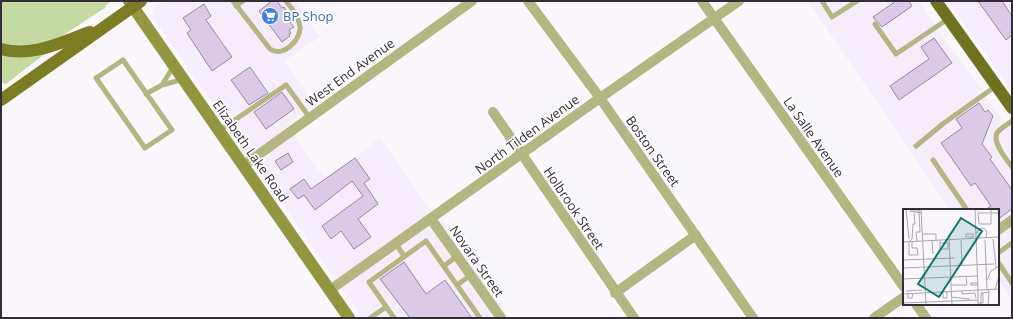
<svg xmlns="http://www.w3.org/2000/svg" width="1013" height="319" font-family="'Open Sans',sans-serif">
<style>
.built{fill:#f5edfc}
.green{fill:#c5d9a3}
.building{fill:#dbcae7;stroke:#9787a3}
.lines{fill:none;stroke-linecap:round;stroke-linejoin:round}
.service{stroke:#b3b680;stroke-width:5}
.minor{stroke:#b3b680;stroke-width:10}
.secondary{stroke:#93963f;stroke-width:12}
.primary{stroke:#7b7d23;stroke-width:12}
.trunk{stroke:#70721f;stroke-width:12}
.labels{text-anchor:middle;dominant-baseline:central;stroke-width:3.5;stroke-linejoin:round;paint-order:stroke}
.shop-label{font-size:13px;fill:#366cbe;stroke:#fff;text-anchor:start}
.street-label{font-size:13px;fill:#332d38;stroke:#fff}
.inset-road{fill:none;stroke:#aaa6ae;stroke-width:1}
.view{fill:#0f766e;fill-opacity:0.15;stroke:#0f766e;stroke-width:2}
.inset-edge{fill:none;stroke:#332d38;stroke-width:2}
</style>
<rect width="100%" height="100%" fill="#f9f6fc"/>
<path class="built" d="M164 1H295L320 37 284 61 316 104 287 125 325 179 380 138 427 205 442 220 510 318H362L152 16 154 8Z
M808 1H918L1012 133V300L998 280V210H950Z
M948 1H1012V91Z"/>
<path class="green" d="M1 1H111L105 6 106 7 47 46H1Z
M1 53H46L6 84 3 83 1 80Z"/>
<path class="building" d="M272 1H277L282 8 284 7 288 14 285 16 294 27 289 30 291 33 289 34 290 36 282 42 259 11Z
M896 1H909L912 6 882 27 873 17Z
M978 1H1002L1012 16V35L1006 40Z
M204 4 211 16 206 20 232 57 212 71 187 33 191 30 183 18Z
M934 38 952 63 899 100 890 86 929 59 921 47Z
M250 67 268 93 249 105 231 80Z
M282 92 294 109 266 129 254 112Z
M979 103 985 112 988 110 993 116 982 144 992 157 990 159 1012 190V209L998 219V210H985L991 206 975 183 971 186 941 143 962 128 956 119Z
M288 153 293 162 281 170 275 161Z
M355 158 370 179 364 183 378 204 358 219 371 237 354 249 341 231 331 239 322 226 363 196 352 181 315 210 304 195 298 199 290 189 304 179 311 189Z
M404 262 426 294 445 280 472 318H410L380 279Z"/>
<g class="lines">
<path class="service" d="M233 1 270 49C283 58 301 40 300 27 299 17 292 8 286 1
M822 1 832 17 857 1
M236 6 243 1
M875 24 896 54 948 19
M123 60 172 130 145 148 96 78Z
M162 85 173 67
M146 94 162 85 184 79
M1012 121C1007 125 1000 128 997 133 992 143 1007 160 1012 167
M220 130 286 85 310 118
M916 146 944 123 996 86
M933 160 967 210
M396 244 404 256
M998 253 1012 243
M998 262 1012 283
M444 266 457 256
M457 285 471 275
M370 318 386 307
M394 318 369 282 426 241 480 318"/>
<path class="minor" d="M528 1 600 98 753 318
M702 1 904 287
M493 112 634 318
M244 165 472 1
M431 219 501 318
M998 230 1012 220
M330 290 600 98 739 1
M615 293 696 235
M916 304 926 318
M874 318 904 297"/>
<path class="secondary" d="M129 1 349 318"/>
<path class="primary" d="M1 49C32 58 61 42 90 32
M1 100 141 1"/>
<path class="trunk" d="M936 1 1012 108"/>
</g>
<defs>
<g id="supermarket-disc" transform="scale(0.9)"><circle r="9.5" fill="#3f7fe0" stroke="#fff"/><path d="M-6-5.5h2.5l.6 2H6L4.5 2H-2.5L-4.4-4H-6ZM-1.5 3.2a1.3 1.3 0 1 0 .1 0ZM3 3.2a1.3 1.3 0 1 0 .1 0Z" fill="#fff"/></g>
</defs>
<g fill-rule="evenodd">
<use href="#supermarket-disc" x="270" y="16"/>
</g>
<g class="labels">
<g class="shop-label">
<text x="283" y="16">BP Shop</text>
</g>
<g class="street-label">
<text transform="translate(350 72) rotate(-36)">West End Avenue</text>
<text transform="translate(527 134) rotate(-36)">North Tilden Avenue</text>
<text transform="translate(814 137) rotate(55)">La Salle Avenue</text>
<text transform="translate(251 151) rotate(55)">Elizabeth Lake Road</text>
<text transform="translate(653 151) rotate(55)">Boston Street</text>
<text transform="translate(574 208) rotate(56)">Holbrook Street</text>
<text transform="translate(477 261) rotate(55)">Novara Street</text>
</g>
</g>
<g transform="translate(903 209)">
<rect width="96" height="96" fill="#f9f6fc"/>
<path class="inset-road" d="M3 0 6 30M18 0 23 96M72 0 75 81M88 0V15H76L75 4H96M16 2H7L18 4M19 25H33V32M63 25H70V28H63ZM73 25 76 20 81 19 84 23 83 29M90 30 93 58M46 31 49 96M58 31 59 56M82 31 84 81M14 32 13 23H17L16 0M29 32 30 45M37 32V40H45V34H37M0 33 96 28M6 33V46H15L14 39H9V32M6 33 9 30 10 15H12L11 4M0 51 51 49M0 59 91 55M0 70 74 67M84 71 88 62 96 57M75 74H68V76H75M48 76H64L63 67M75 81V96M92 81 96 67M3 82 19 81M59 82V85L72 84 73 89M40 83V89H44V83M5 84V89H9L10 84M0 85 96 80M48 88 67 90M0 94 75 91M75 94H80V84L86 83 85 81M78 96V84H80M85 96 86 83"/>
<path class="view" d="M58 9 79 22 36 88 15 75Z"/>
<rect width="96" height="96" class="inset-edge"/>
</g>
<rect width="1013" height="319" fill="none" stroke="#332d38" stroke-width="4"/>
</svg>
